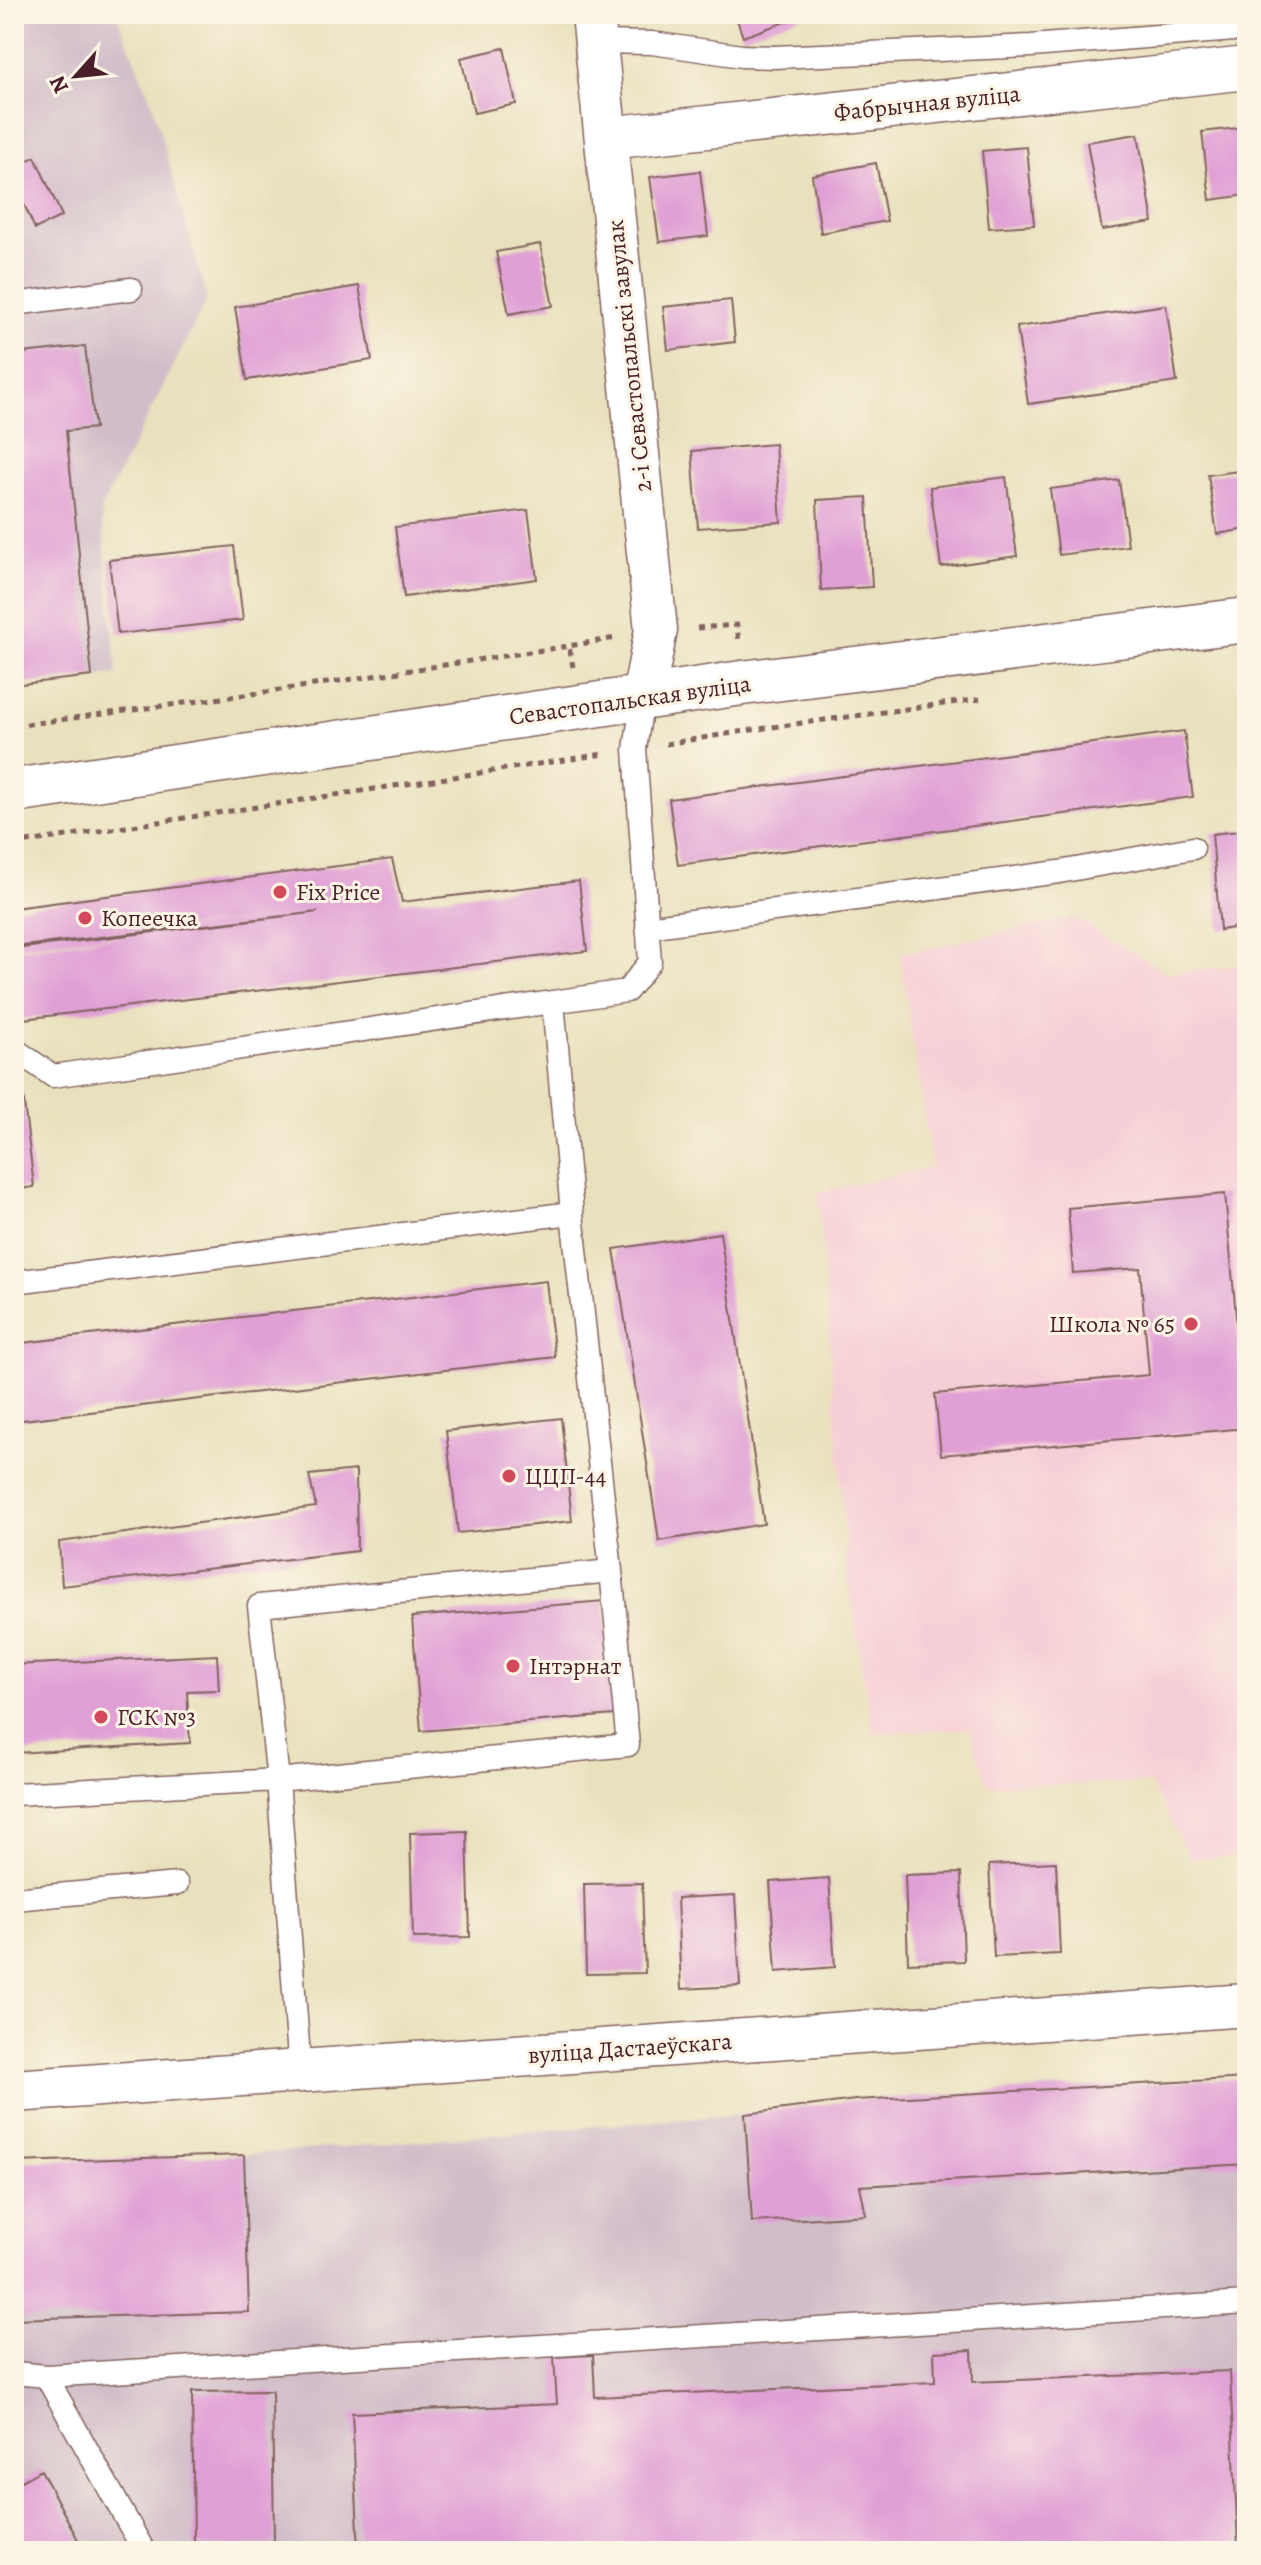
<svg xmlns="http://www.w3.org/2000/svg" width="1261" height="2565" font-family="Alegreya,serif">
<style>
.built{fill:#f6cfd6}
.industrial{fill:#d1bdc9}
.building{fill:#e09fd5}
.lines{fill:none;stroke-linecap:round;stroke-linejoin:round}
.service-casing{stroke:#82635e;stroke-width:25}
.minor-casing{stroke:#82635e;stroke-width:45}
.tertiary-casing{stroke:#82635e;stroke-width:47}
.path{stroke:#82635e;stroke-width:5;stroke-dasharray:6 6;stroke-linecap:butt}
.service{stroke:#fff;stroke-width:22}
.minor{stroke:#fff;stroke-width:42}
.tertiary{stroke:#fff;stroke-width:44}
.poi-dot{fill:#d1495b;stroke:#fcf5e5;stroke-width:3}
.labels{text-anchor:middle;dominant-baseline:central;stroke-width:6;stroke-linejoin:round;paint-order:stroke}
.street-label{font-size:24px;fill:#4a1f2b;stroke:#fcf5e5}
.poi-label{font-size:24px;fill:#4a1f2b;stroke:#fcf5e5;text-anchor:start}
</style>
<rect width="100%" height="100%" fill="#fcf5e5"/>
<filter id="ink" filterUnits="userSpaceOnUse"><feTurbulence type="fractalNoise" baseFrequency=".0125" numOctaves="2"/><feDisplacementMap in="SourceGraphic" scale="16" xChannelSelector="R" yChannelSelector="G"/><feConvolveMatrix kernelMatrix="1 2 1 2 8 2 1 2 1" color-interpolation-filters="sRGB"/></filter>
<filter id="wash" filterUnits="userSpaceOnUse"><feTurbulence type="fractalNoise" baseFrequency=".006" numOctaves="4" result="noise"/><feDisplacementMap in="SourceGraphic" scale="32" xChannelSelector="R" yChannelSelector="G"/><feGaussianBlur stdDeviation="1.8" result="paint"/><feColorMatrix in="noise" values="0 0 0 0 0 0 0 0 0 0 0 0 0 0 0 0 0 1.4 0 .05"/><feComposite in="paint" operator="in"/></filter>
<g filter="url(#wash)">
<rect width="100%" height="100%" fill="#e9e1bd"/>
<path class="built" d="M1075 917 1167 973 1247 964V1856L1190 1859 1151 1784 987 1785 970 1729 873 1733 849 1587 818 1192 932 1167 900 954Z"/>
<path class="industrial" d="M14 14H116L152 103 207 299 101 509 117 674 14 685Z
M1247 2078V2551H14V2162L244 2155 745 2114 855 2100Z"/>
<g id="blocks">
<path class="building" d="M735 14H807L743 37Z
M1160 14H1202V15L1164 27Z
M504 48 516 104 474 113 461 58Z
M1247 127V195L1210 200 1202 132Z
M1138 134 1153 222 1102 230 1087 142Z
M1027 147 1034 225 989 228 982 151Z
M35 157 62 216 35 229 14 182V166Z
M876 163 887 221 821 233 812 175Z
M700 171 708 236 659 242 650 177Z
M540 244 553 306 509 314 496 252Z
M359 286 372 360 247 380 235 307Z
M731 300 735 342 668 350 663 307Z
M1166 305 1177 382 1028 404 1017 327Z
M85 346 95 428 66 431 92 676 14 685V354Z
M775 444 781 522 698 528 692 451Z
M1247 470V529L1217 534 1208 475Z
M1006 477 1017 556 941 567 930 487Z
M1119 480 1128 546 1059 555 1050 489Z
M867 497 872 587 821 590 817 500Z
M528 510 537 579 404 597 395 527Z
M234 546 243 620 118 634 109 560Z
M1184 731 1193 797 678 865 669 799Z
M1247 830V926L1220 930 1212 834Z
M392 859 402 902 579 881 587 951 14 1020V949L318 912 14 947V908Z
M23 1094 34 1187 14 1190V1095Z
M1225 1194 1246 1428 941 1455 935 1394 1149 1375 1140 1268 1073 1273 1068 1208Z
M720 1233 764 1524 659 1541 614 1249Z
M546 1281 555 1357 14 1421V1344Z
M561 1418 572 1521 458 1533 446 1431Z
M356 1470 357 1551 62 1586 59 1542 316 1507 309 1475Z
M604 1601 614 1715 421 1731 412 1617Z
M217 1655 219 1690 187 1691 190 1743 14 1753V1665Z
M467 1831 470 1937 413 1938 410 1833Z
M1056 1862 1060 1954 994 1957 989 1865Z
M961 1873 964 1961 908 1963 905 1875Z
M829 1878 835 1967 776 1972 770 1882Z
M642 1883 645 1973 586 1974 584 1884Z
M735 1895 740 1986 681 1989 677 1898Z
M1247 2078V2164L860 2186 866 2215 752 2222 745 2114 855 2100Z
M244 2155 249 2312 14 2319V2162Z
M972 2350 973 2382 1230 2371 1238 2546 1128 2551H359L352 2413 557 2404 554 2357 593 2355 595 2397 935 2382 934 2352Z
M272 2391 274 2544 194 2546 192 2392Z
M41 2470 84 2551H14V2485Z"/>
</g>
</g>
<g filter="url(#ink)">
<use href="#blocks" fill-opacity="0" stroke="#82635e" stroke-width="2"/>
<g class="lines">
<g class="service-casing">
<path id="service" d="M596 42 652 43 742 56 774 57 1031 46 1247 29
M14 304 131 289
M647 927 1059 872 1193 848
M553 1002 572 1213 611 1571
M14 1049 53 1076 627 991 650 962 635 749 643 697
M14 1282 572 1213
M14 1794 278 1780 628 1745 611 1571 259 1606 278 1780 300 2071
M14 1899 177 1884
M14 2373 46 2376 144 2551
M46 2376 1247 2303"/>
</g>
<g class="minor-casing">
<path id="minor" d="M593 14 656 630 643 697
M607 138 1247 68
M14 2091 1247 2005"/>
</g>
<g class="tertiary-casing">
<path id="tertiary" d="M14 791 742 683 1247 620"/>
</g>
<path class="path" d="M697 628 737 625 739 643
M573 667 569 646 616 638
M14 726 274 691 569 646
M666 744 751 730 980 699
M14 844 604 754"/>
<use href="#service" class="service"/>
<use href="#minor" class="minor"/>
<use href="#tertiary" class="tertiary"/>
</g>
</g>
<g class="poi-dot">
<circle cx="280" cy="892" r="8"/>
<circle cx="85" cy="918" r="8"/>
<circle cx="1191" cy="1324" r="8"/>
<circle cx="509" cy="1476" r="8"/>
<circle cx="513" cy="1666" r="8"/>
<circle cx="101" cy="1717" r="8"/>
</g>
<g class="labels">
<g class="street-label">
<text transform="translate(927 103) rotate(-6)">Фабрычная вуліца</text>
<text transform="translate(629 356) rotate(-96)">2-і Севастопальскі завулак</text>
<text transform="translate(630 700) rotate(-8)">Севастопальская вуліца</text>
<text transform="translate(630 2048) rotate(-4)">вуліца Дастаеўскага</text>
</g>
<g class="poi-label">
<text x="296" y="892">Fix Price</text>
<text x="101" y="918">Копеечка</text>
<text x="1175" y="1324" text-anchor="end">Школа № 65</text>
<text x="525" y="1476">ЦЦП-44</text>
<text x="529" y="1666">Інтэрнат</text>
<text x="117" y="1717">ГСК №3</text>
</g>
</g>
<rect width="1261" height="2565" fill="none" stroke="#fcf5e5" stroke-width="48"/>
<g transform="translate(76 76) rotate(243)" stroke="#fcf5e5" stroke-width="6" paint-order="stroke">
<path d="M0-6L14 30L0 20L-14 30Z" fill="#4a1f2b"/>
<text y="-12" font-size="22" font-weight="bold" text-anchor="middle" fill="#4a1f2b">N</text>
</g>
</svg>
